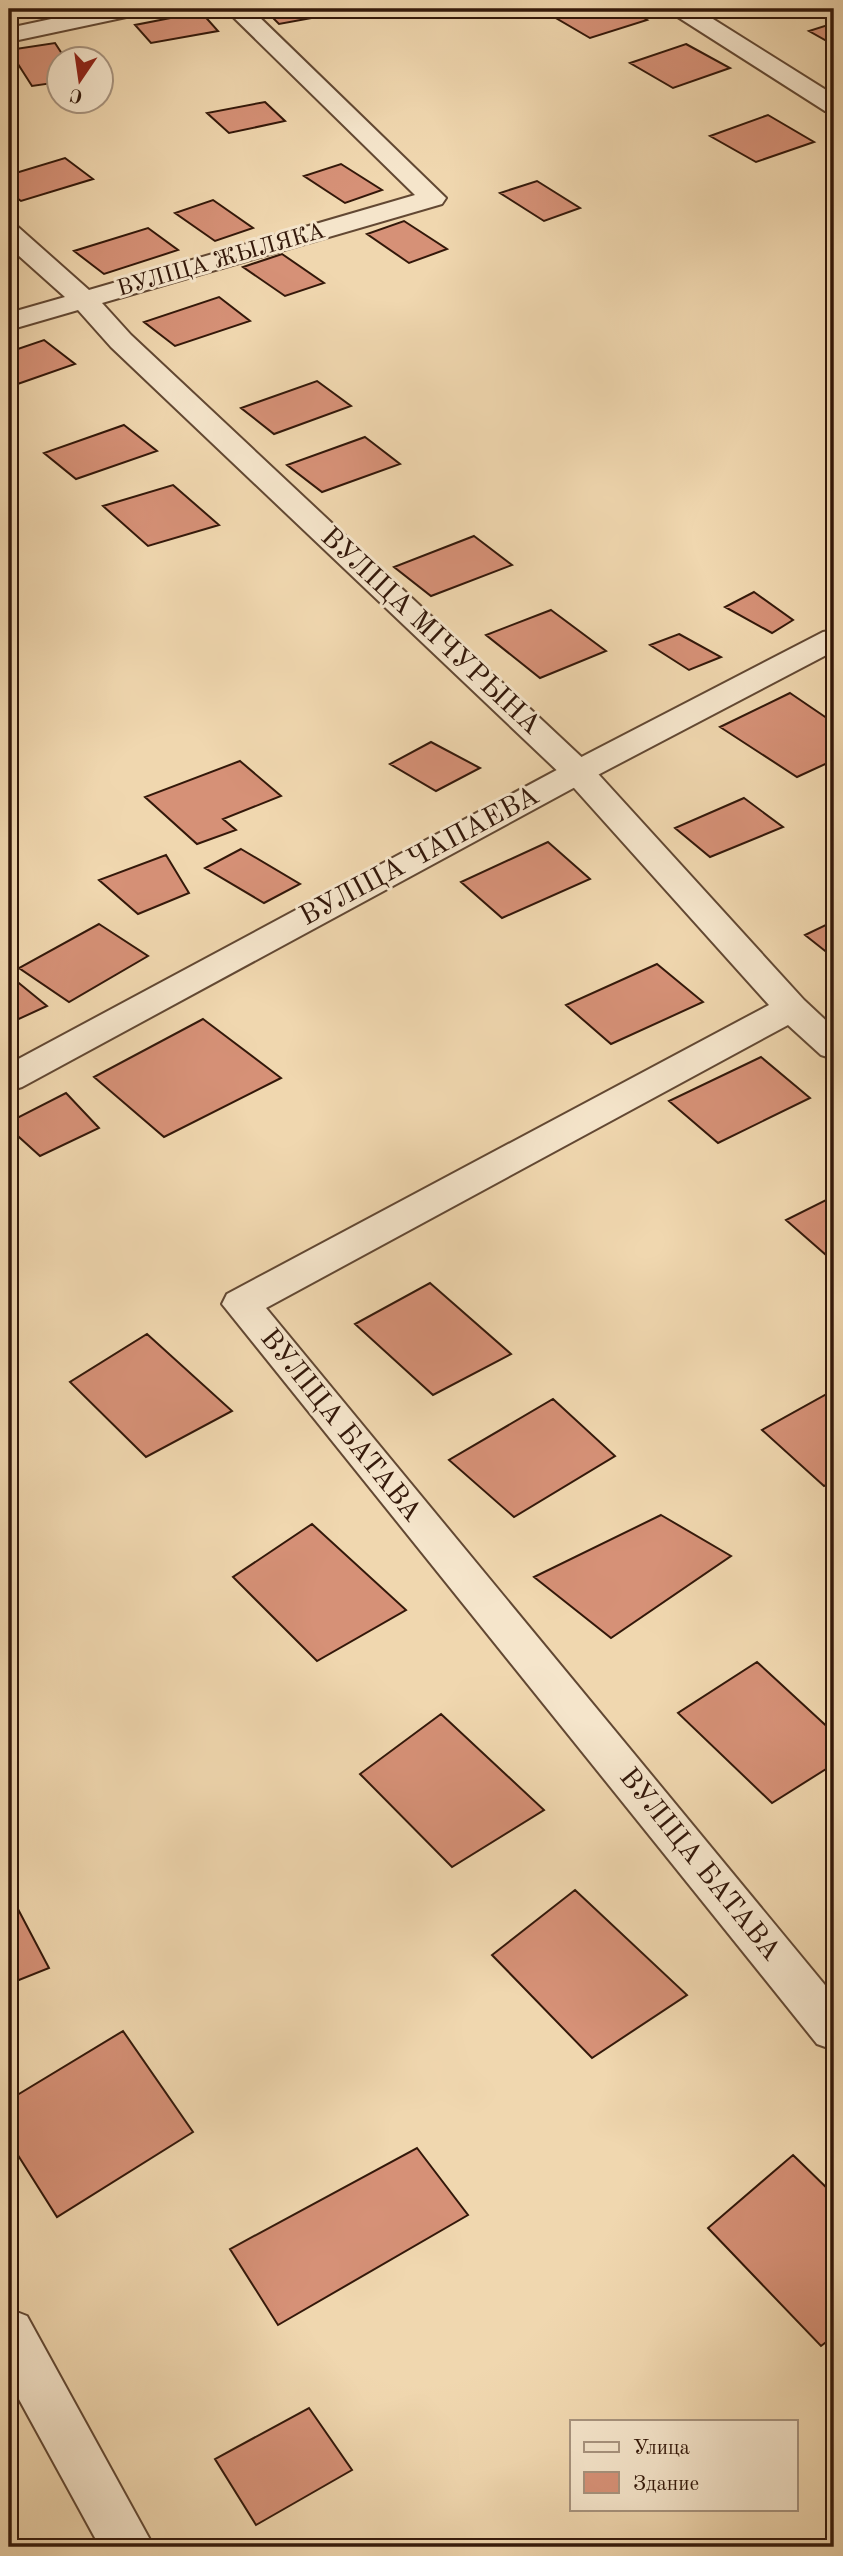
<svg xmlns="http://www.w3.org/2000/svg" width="843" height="2556" font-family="'Old Standard TT',serif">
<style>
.building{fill:#d69177;stroke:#33180a;stroke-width:2}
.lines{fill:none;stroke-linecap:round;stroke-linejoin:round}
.minor-casing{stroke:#624833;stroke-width:4}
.tertiary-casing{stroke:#624833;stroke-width:4}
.minor{fill:#f5e5cb;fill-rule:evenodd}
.tertiary{fill:#f5e5cb;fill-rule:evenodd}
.labels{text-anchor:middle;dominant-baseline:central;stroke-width:6;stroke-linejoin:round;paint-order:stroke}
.far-street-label{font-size:23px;fill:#33180a;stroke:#f5e5cb}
.street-label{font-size:28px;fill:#33180a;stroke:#f5e5cb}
</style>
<rect width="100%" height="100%" fill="#f0d7af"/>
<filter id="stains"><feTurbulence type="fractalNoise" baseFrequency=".00286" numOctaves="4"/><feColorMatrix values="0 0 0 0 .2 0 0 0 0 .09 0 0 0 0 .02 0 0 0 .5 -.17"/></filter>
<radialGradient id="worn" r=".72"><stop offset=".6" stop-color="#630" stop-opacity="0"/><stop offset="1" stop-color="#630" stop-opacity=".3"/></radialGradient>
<path class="building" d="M264 9H341L344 12 279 24Z
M566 9H628L647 20 590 38 549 14Z
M201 12 218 31 151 43 135 25Z
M834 23V45L809 31Z
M55 43 66 60H60V82L32 86 9 50Z
M686 44 730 68 673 88 630 63Z
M265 102 285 121 229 133 207 113Z
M768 115 814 142 756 162 710 136Z
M65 158 93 179 21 201 9 192V175Z
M341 164 382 190 345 203 304 176Z
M537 181 580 208 544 221 500 193Z
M213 200 253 228 215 241 175 213Z
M404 221 447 249 409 263 367 234Z
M148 228 178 250 104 274 74 251Z
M282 254 324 283 285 296 243 267Z
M219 297 250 321 175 346 144 322Z
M44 340 75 364 9 387V352Z
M317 381 351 406 274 434 241 408Z
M124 425 157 451 76 479 44 453Z
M365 437 400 464 322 492 287 465Z
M173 485 219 525 148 546 103 506Z
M474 536 512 565 431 596 394 567Z
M754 592 793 620 772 633 725 607Z
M551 610 606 651 540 678 486 635Z
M679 634 721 657 689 670 650 645Z
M790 693 834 723V760L797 777 720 727Z
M431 742 480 768 436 791 390 764Z
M240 761 281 796 223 819 236 830 197 844 145 797Z
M744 798 783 827 710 857 675 828Z
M548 842 590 879 502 918 461 882Z
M241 849 300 884 264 903 205 868Z
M166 855 189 893 138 914 99 880Z
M834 921V958L805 935Z
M99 924 148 956 69 1002 19 968Z
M657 964 703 1002 611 1044 566 1005Z
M9 975 47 1006 10 1023Z
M203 1019 281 1078 164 1137 94 1077Z
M761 1057 810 1098 718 1143 669 1101Z
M66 1093 99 1128 40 1156 9 1128V1122Z
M834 1196V1262L786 1220Z
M430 1283 511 1354 433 1395 355 1324Z
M147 1334 232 1411 146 1457 70 1382Z
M834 1390V1480L824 1486 762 1430Z
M553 1399 615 1456 514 1517 449 1460Z
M661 1515 731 1556 611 1638 534 1577Z
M312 1524 406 1610 317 1661 233 1577Z
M757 1662 834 1733V1764L772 1803 678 1713Z
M441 1714 544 1810 452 1867 360 1774Z
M575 1890 687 1995 592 2058 492 1955Z
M9 1892 49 1968 9 1984Z
M123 2031 193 2132 57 2217 9 2141V2100Z
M417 2148 468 2215 278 2325 230 2249Z
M793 2155 834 2195V2336L821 2346 708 2228Z
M309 2408 352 2470 256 2525 215 2459Z"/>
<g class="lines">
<g class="minor-casing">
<path id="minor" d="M98 9H143L139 14 131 16 9 42V28Z
M225 9H251L446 198 442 204 102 303 131 335 590 765 804 1000 834 1028V1059L821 1055 788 1025 266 1308 834 1996V2050L817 2044 222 1304 227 1294 769 1005 566 779 111 347 78 310 9 330V313L65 297 9 247V225L18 227 89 290 415 195Z
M669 9H697L834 95V113L825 111 673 14Z"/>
</g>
<g class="tertiary-casing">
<path id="tertiary" d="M834 630V651L590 779 22 1087 9 1091V1064L566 765 823 632Z
M9 2309 27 2316 154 2547H100L9 2381Z"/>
</g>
<use href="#minor" class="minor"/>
<use href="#tertiary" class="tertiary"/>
</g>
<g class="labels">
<g class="far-street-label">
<text transform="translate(221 260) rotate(-16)">ВУЛІЦА ЖЫЛЯКА</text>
</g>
<g class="street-label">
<text transform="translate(430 632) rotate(43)">ВУЛІЦА МІЧУРЫНА</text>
<text transform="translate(420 857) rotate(-28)">ВУЛІЦА ЧАПАЕВА</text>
<text transform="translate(340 1426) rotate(51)">ВУЛІЦА БАТАВА</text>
<text transform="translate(699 1865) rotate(51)">ВУЛІЦА БАТАВА</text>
</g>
</g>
<rect width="843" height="2556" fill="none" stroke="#f0d7af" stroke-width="35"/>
<rect x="10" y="10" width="822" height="2535" fill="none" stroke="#33180a" stroke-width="3.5"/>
<rect x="18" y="18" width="808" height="2521" fill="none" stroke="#33180a" stroke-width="2"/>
<rect x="570" y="2420" width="228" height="91" fill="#f5e5cb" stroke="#a7937e" stroke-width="2"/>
<rect x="584" y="2442" width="35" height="10" fill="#f5e5cb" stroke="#a7937e" stroke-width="2"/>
<text x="633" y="2454" font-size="21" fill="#33180a">Улица</text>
<rect x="584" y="2472" width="35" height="21" fill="#d69177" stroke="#a7937e" stroke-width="2"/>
<text x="633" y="2490" font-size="21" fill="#33180a">Здание</text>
<g transform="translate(80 80) rotate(193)"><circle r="33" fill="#f5e5cb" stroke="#a7937e" stroke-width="2"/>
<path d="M0-5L12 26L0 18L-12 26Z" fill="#8f2418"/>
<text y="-10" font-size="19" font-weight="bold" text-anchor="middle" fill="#33180a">С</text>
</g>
<rect width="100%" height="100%" filter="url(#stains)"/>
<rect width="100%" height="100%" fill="url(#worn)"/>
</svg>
